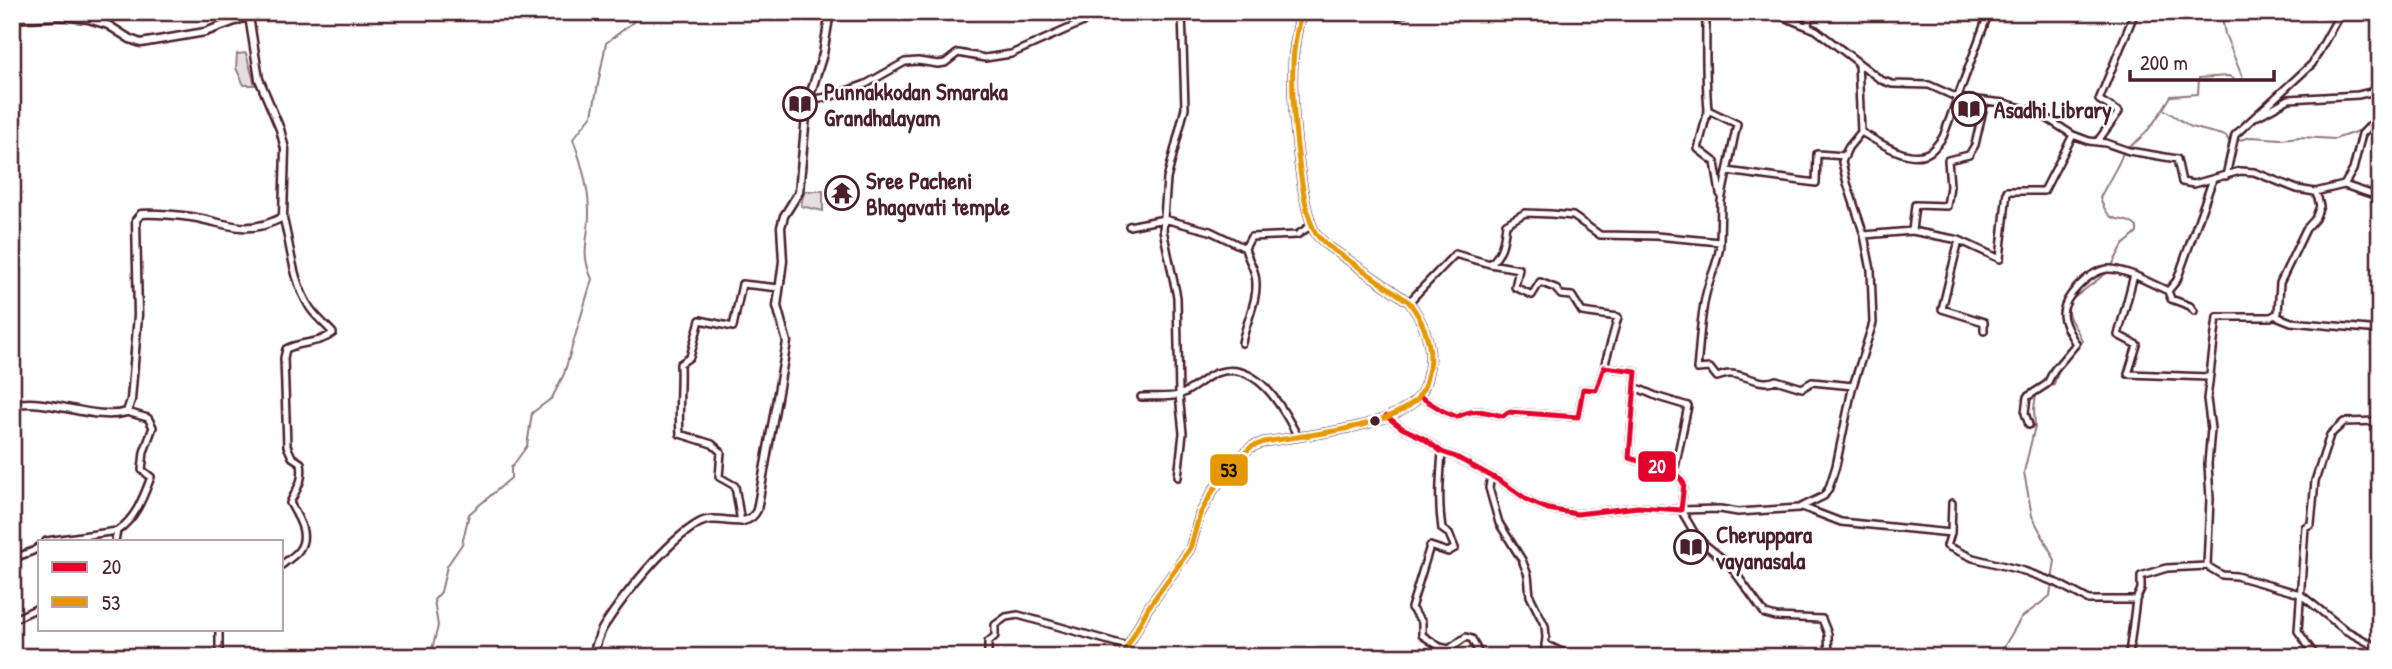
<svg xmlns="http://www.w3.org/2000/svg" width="2392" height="669" font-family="'Patrick Hand',sans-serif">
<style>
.park{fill:#e5dee0;stroke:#987e86;stroke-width:2}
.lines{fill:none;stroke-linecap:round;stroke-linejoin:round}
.stream{stroke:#91787e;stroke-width:2}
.minor-casing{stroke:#4a1f2b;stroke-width:10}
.major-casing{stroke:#4a1f2b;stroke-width:11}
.minor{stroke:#fff;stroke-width:5}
.major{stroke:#fff;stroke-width:6}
.bus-1-casing{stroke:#fff;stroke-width:10}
.bus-2-casing{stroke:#fff;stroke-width:10}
.bus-1{stroke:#e4002b;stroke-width:5}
.bus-2{stroke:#e69804;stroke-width:5}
.bus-dot{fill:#4a1f2b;stroke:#fff;stroke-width:2.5}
.labels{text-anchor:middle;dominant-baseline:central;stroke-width:5;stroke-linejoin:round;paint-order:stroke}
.poi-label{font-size:23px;font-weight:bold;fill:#4a1f2b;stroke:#fff;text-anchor:start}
.line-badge{stroke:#fff;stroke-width:2.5}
.badge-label{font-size:19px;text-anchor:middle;font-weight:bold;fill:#fff}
.pale-badge-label{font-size:19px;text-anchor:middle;font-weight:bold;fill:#111}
</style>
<rect width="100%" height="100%" fill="#fff"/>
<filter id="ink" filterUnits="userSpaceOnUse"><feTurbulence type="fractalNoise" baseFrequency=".0143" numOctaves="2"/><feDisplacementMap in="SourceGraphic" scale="14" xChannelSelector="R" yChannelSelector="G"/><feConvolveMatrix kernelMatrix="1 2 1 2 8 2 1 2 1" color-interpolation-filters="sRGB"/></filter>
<g filter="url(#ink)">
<path class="park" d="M246 53 255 85H244L236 68 237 54Z
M804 191H823V211L801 206Z"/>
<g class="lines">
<path class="stream" d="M2221 12 2225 34 2243 79
M2165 110 2191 127 2226 136 2230 143
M2236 141 2251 137 2281 139 2300 137 2335 139 2364 129
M2128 147C2145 139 2162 111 2171 96L2198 94 2199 78 2229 76 2235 80H2243
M2070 301 2109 271 2123 245 2137 233V227C2121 212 2111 230 2100 198 2107 182 2117 170 2123 153
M2064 363 2082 342C2079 328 2066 321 2068 306
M430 657 438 626 434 600 441 592 447 566 462 544 469 514 511 478V468L527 446 532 413 552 398 564 374 592 279C579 250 590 238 589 209 588 185 581 161 573 139L592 115 606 43 632 23 637 12
M1998 657 2021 618 2050 596 2055 560 2032 516 2024 472 2035 426 2034 409 2036 395 2054 384 2060 367"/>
<g class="minor-casing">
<path id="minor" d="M1771 12 1816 30 1881 80 1892 84 1929 85 1958 98 2004 103 2026 109 2048 119 2073 135 2089 141 2106 143 2129 151 2177 159 2182 182 2194 184 2240 171 2254 172 2297 189 2315 192 2344 185 2380 197
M1397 16 1409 12
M1808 25 1811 12
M810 100 832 96 866 84 905 62 918 61 938 64 945 63 958 53 985 58 1011 54 1106 12
M1708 110 1698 149 1715 162 1720 194
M2258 116 2289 99 2358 95 2380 90
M1861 132C1879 142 1908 163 1928 153 1934 150 1939 142 1943 137L1989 12
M2097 142 2119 112 2099 100 2135 12
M1727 171 1816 183 1817 154 1845 156
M2226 176 2235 135 2312 64 2341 12
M2344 185 2353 170 2362 134 2380 115
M2315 192 2318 198 2320 206 2315 219 2306 229 2280 283 2278 313 2271 317H2217L2207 399 2211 429 2208 464 2210 499 2207 566 2222 575 2236 576 2300 594 2345 630 2380 649
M1129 226 1164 219 1210 231 1245 248 1251 237 1297 235 1312 225
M1912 231 1959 240 1942 309 1984 322V331
M1864 235 1912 231 1915 205 1947 206 1950 186 1948 160 1969 155 1975 145 1985 101
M1959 240 2000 259 2007 191H2044L2073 135
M1720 242C1720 259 1711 274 1707 290 1700 315 1700 343 1697 369L1710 368 1717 377C1721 376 1725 374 1729 374 1744 373 1760 387 1776 380L1802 388 1812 382 1853 386
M1490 264 1519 269 1515 287 1532 295 1540 282 1555 288 1561 295 1572 296 1582 312 1618 317 1604 367
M2168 291 2171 299 2190 306 2194 311
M1409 302 1455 254 1490 264C1503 254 1504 239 1506 224L1525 213 1551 214 1573 216 1600 235 1656 236 1720 242 1721 201 1737 124 1708 110C1705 77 1706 45 1706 12
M2276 316 2291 322 2380 330
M1242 343C1246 320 1260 298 1255 275 1253 265 1247 258 1245 248
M2208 377 2128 374 2137 345 2118 335 2134 275 2168 291 2177 280 2213 179
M1635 387 1658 397 1688 406 1674 472
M1141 397C1152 396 1168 398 1179 395 1192 391 1203 378 1216 373 1257 359 1283 408 1298 437
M1386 416 1402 428 1423 438 1442 452 1456 457 1502 482 1529 501 1548 509 1577 514 1638 507 1681 510 1684 484 1676 472 1629 458 1636 371 1604 367 1596 390 1583 389 1578 417 1508 412 1503 416C1487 412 1473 408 1457 417L1443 411 1419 396
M2029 425 2025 413 2027 397 2047 384 2054 370 2076 344C2071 335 2063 324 2063 314 2064 296 2090 271 2107 269 2116 268 2125 272 2134 275
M1442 452C1440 479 1438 502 1442 529L1449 534 1455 548 1448 552 1430 546 1411 608 1422 622V635L1440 647 1449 649 1466 637 1472 639 1480 656
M1491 476 1489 488 1499 523 1522 560 1528 575 1530 596 1545 626 1546 637 1544 657
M1178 477 1183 433 1179 395 1177 297 1163 230 1167 179 1185 108 1182 12
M1802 507 1841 522 1951 533 1952 503
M741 522 735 486 719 477 721 452 712 444 680 434C678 411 681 387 680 364L690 357 700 320 733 327 742 284 779 288
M1951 533 1947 546 1973 558 2024 571 2057 583 2089 600H2136L2141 589V576L2167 568 2207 566
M46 541 117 531
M115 541 117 531C136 518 143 498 151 477L142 470 144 452 153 427 148 418 127 412
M12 559 33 551 40 546
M282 565C287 560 295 556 299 550 310 535 298 517 290 503 297 488 304 481 301 463L292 457 287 446 284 358 286 349C302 341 320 344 333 333 326 325 316 317 310 308 292 280 291 247 283 217
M12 620 40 607
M219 629V657
M1545 644 1573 657
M988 657V642L995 636V625L1006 617 1018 615 1127 646
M1829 657 1828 634 1822 619 1776 617 1765 614 1729 564 1698 539 1681 510 1720 509 1738 512 1799 508 1824 496 1829 488 1836 466 1852 389 1873 323 1871 270 1864 235 1847 183 1842 162 1848 148 1861 132 1858 62
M2126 657 2129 654 2136 600
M2316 657 2298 631 2305 527 2311 524 2315 481 2330 435 2344 422 2380 421"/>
</g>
<g class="major-casing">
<path id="major" d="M12 19 60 16 88 19 108 25 130 39 141 43 205 32 249 16
M12 405C48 396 94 422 127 412L131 400 138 315 136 220 141 214C157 213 175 215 191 217 228 223 246 237 283 217L285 149 280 129 259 79 249 16 257 12
M592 657C596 647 598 635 604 626 624 595 667 541 699 523 719 512 746 533 757 510L787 342 777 306 783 261 781 227 784 216 799 192 807 105 823 54 830 12
M1122 657 1148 608 1190 549 1200 514 1214 489 1237 460 1251 447 1264 442C1304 435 1389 429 1418 398 1425 389 1427 378 1429 368 1433 344 1423 321 1409 302L1328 246C1324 242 1319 238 1316 234 1300 208 1291 99 1293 66 1293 48 1297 30 1301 12"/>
</g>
<use href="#minor" class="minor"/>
<use href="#major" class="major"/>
<g class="bus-1-casing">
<path id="bus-1" d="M1386 416 1402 428 1423 438 1442 452 1456 457 1502 482 1529 501 1548 509 1577 514 1638 507 1681 510 1684 484 1676 472 1629 458 1636 371 1604 367 1596 390 1583 389 1578 417 1508 412 1503 416C1487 412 1473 408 1457 417L1443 411 1419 396"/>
</g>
<g class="bus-2-casing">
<path id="bus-2" d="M1122 657 1148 608 1190 549 1200 514 1214 489 1237 460 1251 447 1264 442C1304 435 1389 429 1418 398 1425 389 1427 378 1429 368 1433 344 1423 321 1409 302L1328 246C1324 242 1319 238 1316 234 1300 208 1291 99 1293 66 1293 48 1297 30 1301 12"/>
</g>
<use href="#bus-1" class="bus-1"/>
<use href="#bus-2" class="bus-2"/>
</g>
</g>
<defs>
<g id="library-ring" transform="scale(1.75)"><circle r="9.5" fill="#fff" stroke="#4a1f2b" stroke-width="1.5"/><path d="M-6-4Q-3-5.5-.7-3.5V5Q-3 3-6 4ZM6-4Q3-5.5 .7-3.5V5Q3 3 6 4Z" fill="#4a1f2b"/></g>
<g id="temple-ring" transform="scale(1.75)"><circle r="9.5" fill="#fff" stroke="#4a1f2b" stroke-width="1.5"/><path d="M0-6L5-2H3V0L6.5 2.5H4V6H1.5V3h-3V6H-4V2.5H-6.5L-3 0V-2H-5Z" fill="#4a1f2b"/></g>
</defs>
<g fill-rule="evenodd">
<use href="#library-ring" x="800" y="104"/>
<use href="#library-ring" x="1969" y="109"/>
<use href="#temple-ring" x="842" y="193"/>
<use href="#library-ring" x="1691" y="547"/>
</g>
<circle class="bus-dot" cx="1375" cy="421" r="6"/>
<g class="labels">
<g class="poi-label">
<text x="824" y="91">Punnakkodan Smaraka<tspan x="824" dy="26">Grandhalayam</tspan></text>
<text x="1994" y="109">Asadhi Library</text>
<text x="866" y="180">Sree Pacheni<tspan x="866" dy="26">Bhagavati temple</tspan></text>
<text x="1716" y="534">Cheruppara<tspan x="1716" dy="26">vayanasala</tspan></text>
</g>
</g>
<g class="line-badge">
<rect x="1637" y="450" width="40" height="33" rx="7" fill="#e4002b"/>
<rect x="1209" y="453" width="40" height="34" rx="7" fill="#e69804"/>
</g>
<g class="badge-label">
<text x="1657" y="473">20</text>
</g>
<g class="pale-badge-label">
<text x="1229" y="477">53</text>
</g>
<rect width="2392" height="669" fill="none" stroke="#fff" stroke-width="42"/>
<rect x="21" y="21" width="2350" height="627" fill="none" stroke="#4a1f2b" stroke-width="2.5" filter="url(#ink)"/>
<rect x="38" y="540" width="245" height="91" fill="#ffffff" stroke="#b7a5aa" stroke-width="2"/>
<rect x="52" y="562" width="35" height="10" fill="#e4002b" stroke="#b7a5aa" stroke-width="2"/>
<text x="102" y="574" font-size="21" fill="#4a1f2b">20</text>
<rect x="52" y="597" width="35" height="10" fill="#e69804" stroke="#b7a5aa" stroke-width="2"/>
<text x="102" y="610" font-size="21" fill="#4a1f2b">53</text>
<path d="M2130 70v10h144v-10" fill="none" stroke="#4a1f2b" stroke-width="3.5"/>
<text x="2140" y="70" font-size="21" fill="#4a1f2b" stroke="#ffffff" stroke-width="5" paint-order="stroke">200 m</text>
</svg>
